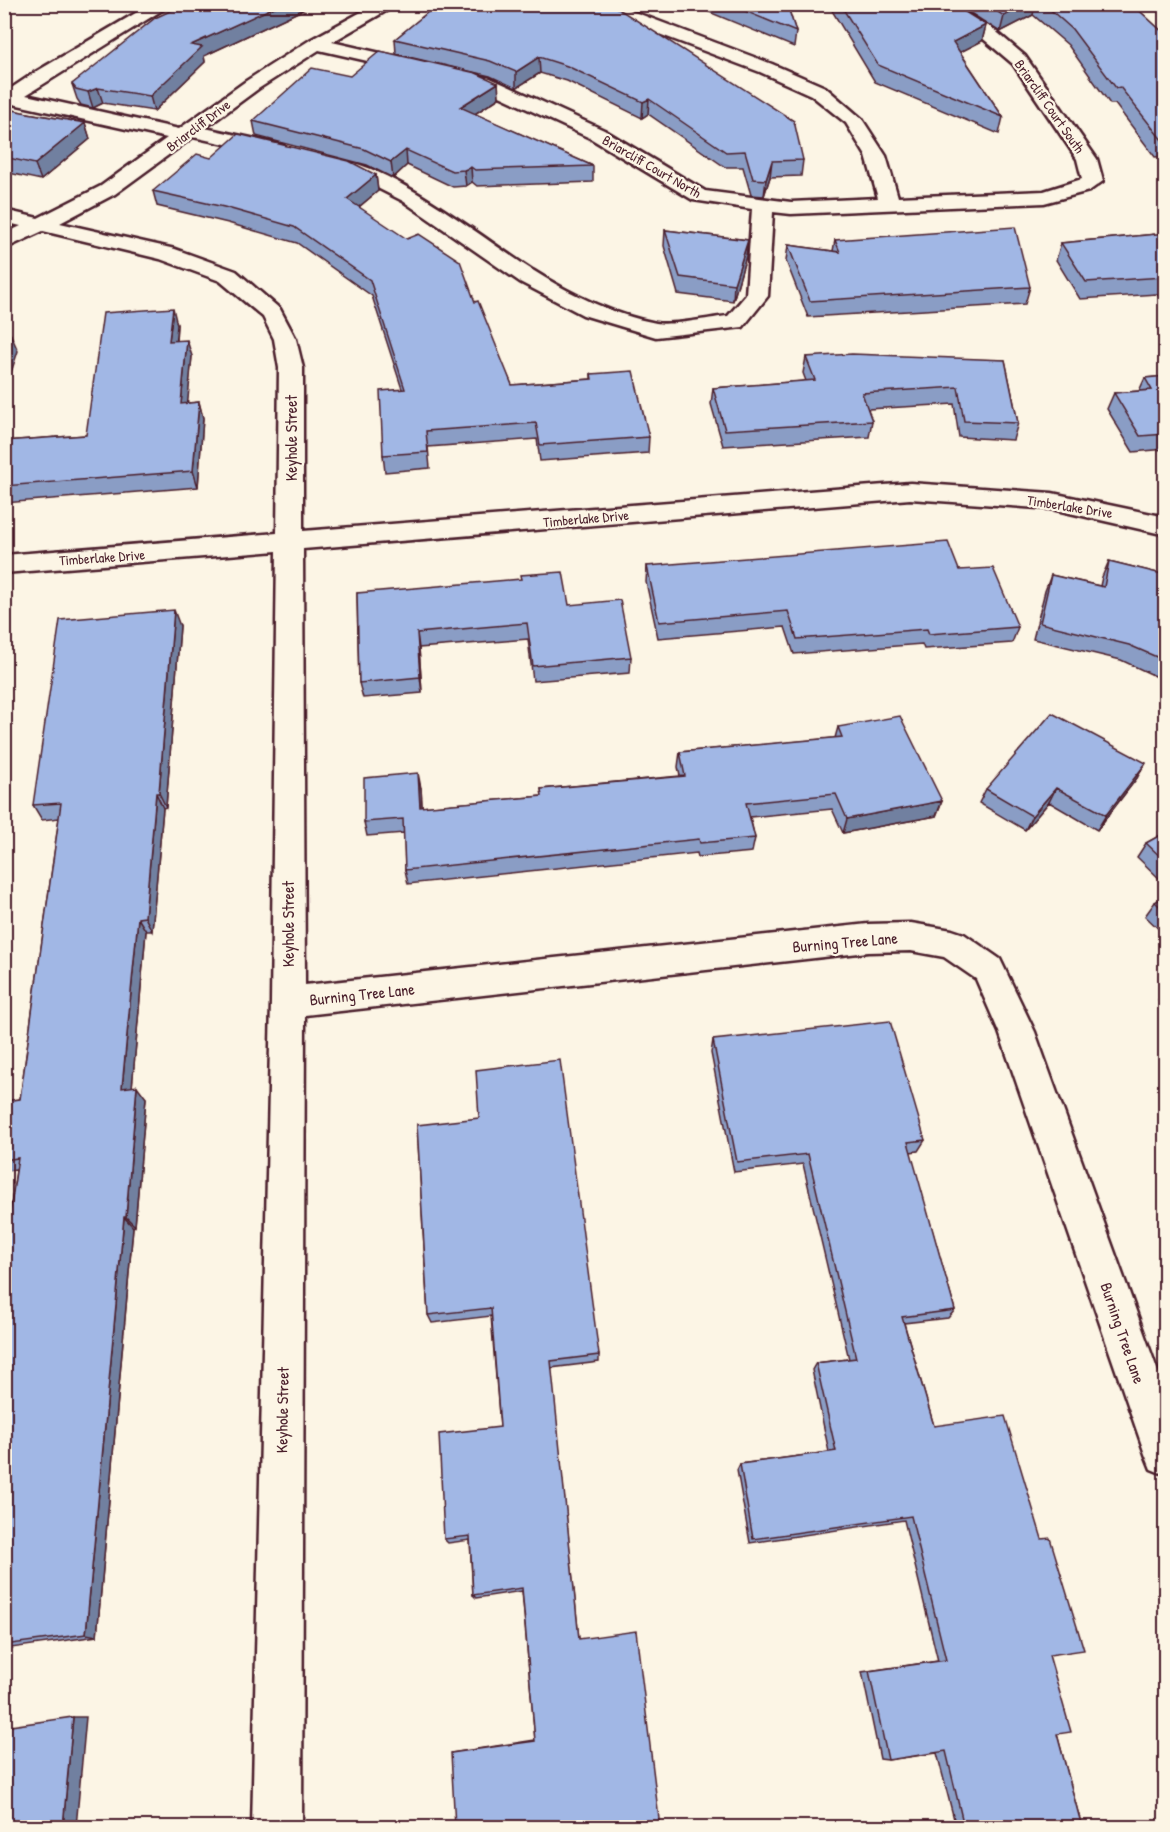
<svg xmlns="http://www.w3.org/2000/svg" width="1170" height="1832" font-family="'Patrick Hand',sans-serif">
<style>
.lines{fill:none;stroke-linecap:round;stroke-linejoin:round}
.minor-casing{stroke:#4a1f2b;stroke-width:5}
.minor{fill:#fcf5e5;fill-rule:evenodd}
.wall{fill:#8a9dc5;stroke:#4a1f2b;stroke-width:1.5}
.shaded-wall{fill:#7180a0;stroke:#4a1f2b;stroke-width:1.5}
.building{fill:#a1b7e5;stroke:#4a1f2b;stroke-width:1.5}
.labels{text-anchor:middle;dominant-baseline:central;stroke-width:4.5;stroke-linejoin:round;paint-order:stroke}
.far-street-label{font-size:14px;fill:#4a1f2b;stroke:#fcf5e5}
.street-label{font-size:16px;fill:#4a1f2b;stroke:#fcf5e5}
</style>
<rect width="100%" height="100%" fill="#fcf5e5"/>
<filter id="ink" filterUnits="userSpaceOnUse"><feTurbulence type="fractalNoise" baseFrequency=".0167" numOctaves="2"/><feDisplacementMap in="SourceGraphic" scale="12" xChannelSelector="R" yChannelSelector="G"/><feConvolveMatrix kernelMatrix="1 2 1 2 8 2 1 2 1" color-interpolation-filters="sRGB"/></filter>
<g filter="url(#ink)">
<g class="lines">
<g class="minor-casing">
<path id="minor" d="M151 4H172L26 95 179 129 246 81 310 40 376 4H398L332 42 490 78 604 130 705 191 791 202 878 198 866 156 846 123 811 95 760 72 590 8 588 4H613L772 64 825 87 862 119 886 156 898 197 1044 191 1082 179 1077 159 1013 64 980 36 959 24 903 8 901 4H929L971 16 992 28 1025 56 1097 159 1103 181 1089 191 1044 203 791 214 773 212 768 296 743 327 656 337 583 315 520 282 403 201 352 175 328 169 325 165 328 161C373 150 493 246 534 271 570 294 614 315 656 323 672 326 709 318 728 316L746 295 752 209 693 200 590 138 478 86 319 50 258 89 205 128 283 145 286 149 283 153 276 155 193 137 115 194 60 223 175 249 236 271 280 309 296 339 303 368V531L910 483 1052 493 1166 517V535L1052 509 910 499 303 549 305 985 868 924 911 923 952 930 964 934 1000 959 1035 1032 1166 1394V1475L1151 1469 1145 1454 999 1032 976 979 944 957 911 951 868 952 305 1015 302 1828H252L271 1002 277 551 4 573V555L277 533 279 368 274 339 263 317 220 281 160 259 43 231 4 249V234L21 226 4 222V210L38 218 101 186 167 138 4 102V91H7L34 73Z"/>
</g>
<use href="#minor" class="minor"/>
</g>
<path class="wall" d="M185 4H315L204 56 205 62 154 111 103 103 93 108 81 105 77 99 72 84Z
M438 4 803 160 801 176 770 177 764 196 751 195 743 167H725L648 114 642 118 567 81 540 73 516 88 490 76 396 54 395 39Z
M697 4H787L796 32 794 47 697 7Z
M828 4H1132L1166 35V156L1155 157 1115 104H1110L1068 45 1033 15 1000 32 972 14 965 12 986 25 982 41 960 52 1003 117 999 134 875 82Z
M350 76 498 83 499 98 475 114 593 166V182L477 186 472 182 466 186 453 187 407 165 393 178 367 165 256 136 253 121Z
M4 108 22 112 85 123 90 139 41 180 4 172Z
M211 158 376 175 378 191 359 207 475 302 512 385 591 379V374L649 437 648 453 540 461 537 439 428 447 430 468 385 472 383 455 402 389 372 296 297 243 228 223 157 206 153 191Z
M665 230 748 240 746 256 733 301 678 294 664 246Z
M1166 231V306L1157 294 1080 299 1056 260 1061 243 1157 234Z
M835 240 1030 287 1025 304 808 317 786 261 788 245 833 251Z
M177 325 176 341 192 356 187 403 199 402 203 418 198 487 4 503V441L86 435Z
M806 357 1005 360 1018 423 1013 440 959 437 954 404 868 409 872 421 869 437 723 446 711 404 713 388 806 381 803 373Z
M1166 376V449L1133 452 1107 409 1114 393 1139 391 1145 378Z
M1109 561 1166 575V681L1121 660 1033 639 1045 591 1051 575 1100 586 1102 577Z
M647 566 959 570 1018 627 1012 643 924 649 922 644 794 654 785 627 658 638 646 582Z
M357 593 569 605 631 657 630 673 533 681 528 639 419 648 422 693 363 698 359 683Z
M180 626 166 807 163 808 152 931H146L132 1087 146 1098 135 1226 133 1227 97 1636 4 1649V1394L7 1373 4 1374V1254L16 1170 4 1171V1101L20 1099 59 818 42 820 33 805Z
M838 727 942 801 936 816 843 833 832 809 750 817 755 838 752 852 698 857 697 853 408 884 405 870 404 833 367 836 364 822 421 788 422 807 542 796 541 789 680 776 678 767 680 752 835 738Z
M1137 778 1097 830 1049 802 1025 830 979 803 986 789Z
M1166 832V885L1137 857 1146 843Z
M1166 896V936L1145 916 1155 902Z
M1166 991V1016L1158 1000Z
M713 1040 925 1140 918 1151 910 1152 955 1310 948 1318 904 1323 934 1426 1049 1655 1057 1734 1082 1827H956L937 1753 888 1760 880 1759 862 1672 938 1661 904 1520 750 1543 737 1470 740 1464 829 1452 812 1370 816 1363 849 1359 803 1164 734 1172 711 1053Z
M417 1125 599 1355V1362L551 1368 579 1639 660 1827 451 1753 535 1740 522 1591 476 1598 473 1595 470 1540 448 1543 444 1539 500 1427 491 1316 432 1323 428 1315Z"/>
<path class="shaded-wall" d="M281 4H315L204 56 205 62 154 111 150 96 191 45Z
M1026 4H1035L1033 15 1000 32 1004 16Z
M986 25 982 41 949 58 953 42Z
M539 57 540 73 516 88V72Z
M498 83 499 98 461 123 460 107Z
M98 88 103 103 93 108 88 92Z
M649 99 648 114 642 118 643 102Z
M85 123 90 139 41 180 35 164Z
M406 150 407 165 393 178 391 162Z
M772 161 770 177 764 196 766 180Z
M471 167 472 182 466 186 464 170Z
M376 175 378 191 349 215 347 199Z
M748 240 746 256 733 301 734 284Z
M173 308 177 325 174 357 169 341Z
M11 335 18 351 4 394V356Z
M187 340 192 356 186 420 181 404Z
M199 402 203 418 198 487 193 471Z
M174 610 180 626 166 807 159 793Z
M417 633 419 648 422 693 420 677Z
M1146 763 1137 778 1097 830 1106 815Z
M418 773 421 788 423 822 420 807Z
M1056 788 1049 802 1025 830 1032 816Z
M156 793 163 808 152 931 145 917Z
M942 801 936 816 843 833 847 819Z
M138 918 146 931 131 1099 122 1088Z
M137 1086 146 1098 135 1226 126 1217Z
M124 1217 133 1227 97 1636 86 1634Z
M73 1717H86L76 1827H63Z"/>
<path class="building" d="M185 4H281L191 45 202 47 150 96 98 88 88 92 76 89 72 84 155 18Z
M438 4H611L794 121 803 160 772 161 766 180 753 179 745 151 726 152 649 99 643 102 567 66 539 57 516 72 490 61 395 39Z
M728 4H787L796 32Z
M840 4H942L962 10 986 25 953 42 1003 117 878 65Z
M986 4H1026L1004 16Z
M1044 4H1132L1166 35V140H1162L1120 87 1116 88 1072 29Z
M380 51 476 73 498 83 460 107 593 166 475 170 471 167 464 170 452 171 406 150 391 162 364 149 253 121 312 68 350 76Z
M4 108 22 112 85 123 35 164 4 157Z
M238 134 349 161 376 175 347 199 407 239 419 234 460 261 475 302 478 301 512 385 592 379 591 374 633 371 649 437 540 445 536 423 426 431 428 452 383 455 380 391 405 389 370 280 294 227 224 207 153 191 197 154 211 158Z
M1015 227 1030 287 810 301 788 245 840 252 835 240Z
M665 230 748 240 734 284 680 277Z
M1166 231V279L1164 277 1086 282 1061 243 1157 234Z
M173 308 169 341 187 340 181 404 199 402 193 471 4 486V441L86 435 103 313Z
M4 328 11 335 4 356Z
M852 354 1005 360 1018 423 964 421 958 387 862 393 872 421 725 430 713 388 815 380 806 357Z
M1166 376V434L1140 436 1114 393 1152 390 1145 378Z
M948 542 959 570 993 568 1018 627 929 634 927 629 797 639 788 611 659 622 647 566Z
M1109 561 1166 575V661L1129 645 1040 623 1051 575 1104 587Z
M563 572 569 605 620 600 631 657 533 666 527 623 417 633 420 677 359 683 357 593 521 579 520 575Z
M174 610 159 793H156L145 917 138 918 122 1088 137 1086 126 1217H124L86 1634 4 1645V1394L8 1365H4V1254L18 1158 4 1160V1101L20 1099 61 803 33 805 60 620Z
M1052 713 1146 763 1106 815 1056 788 1032 816 986 789Z
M900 716 942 801 847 819 836 794 746 803 755 838 700 843 699 839 405 870 403 819 364 822V778L418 773 420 807 542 796 541 789 685 776 680 752 842 737 838 727Z
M1166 832V862L1146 843Z
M1166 896V912L1155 902Z
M890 1021 925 1140 908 1142 955 1310 902 1317 934 1426 1005 1416 1042 1539 1050 1538 1084 1650 1049 1655 1071 1732 1057 1734 1082 1827H964L946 1751 888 1760 869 1671 946 1660 911 1516 753 1539 740 1464 836 1451 816 1363 856 1358 808 1154 737 1162 713 1040Z
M560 1060 599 1355 551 1361 579 1639 636 1631 660 1827H455L451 1753 535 1741 522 1588 473 1595 470 1536 444 1539 439 1434 500 1427 491 1308 428 1315 417 1125 479 1118 476 1070Z
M73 1717 63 1827H4V1727Z"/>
</g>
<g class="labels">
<g class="far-street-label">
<text transform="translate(1050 106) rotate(55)">Briarcliff Court South</text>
<text transform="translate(198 125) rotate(-37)">Briarcliff Drive</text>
<text transform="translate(652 166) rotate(30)">Briarcliff Court North</text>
<text transform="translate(1070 506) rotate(9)">Timberlake Drive</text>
<text transform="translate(586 518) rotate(-5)">Timberlake Drive</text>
<text transform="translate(102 557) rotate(-4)">Timberlake Drive</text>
</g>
<g class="street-label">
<text transform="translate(291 438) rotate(-90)">Keyhole Street</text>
<text transform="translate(288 924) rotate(-90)">Keyhole Street</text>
<text transform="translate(845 942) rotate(-5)">Burning Tree Lane</text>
<text transform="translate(362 994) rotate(-6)">Burning Tree Lane</text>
<text transform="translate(1123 1333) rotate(71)">Burning Tree Lane</text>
<text transform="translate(282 1410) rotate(-89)">Keyhole Street</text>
</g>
</g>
<rect width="1170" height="1832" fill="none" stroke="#fcf5e5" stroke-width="24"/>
<rect x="12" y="12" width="1146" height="1808" fill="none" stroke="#4a1f2b" stroke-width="2" filter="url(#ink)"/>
</svg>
